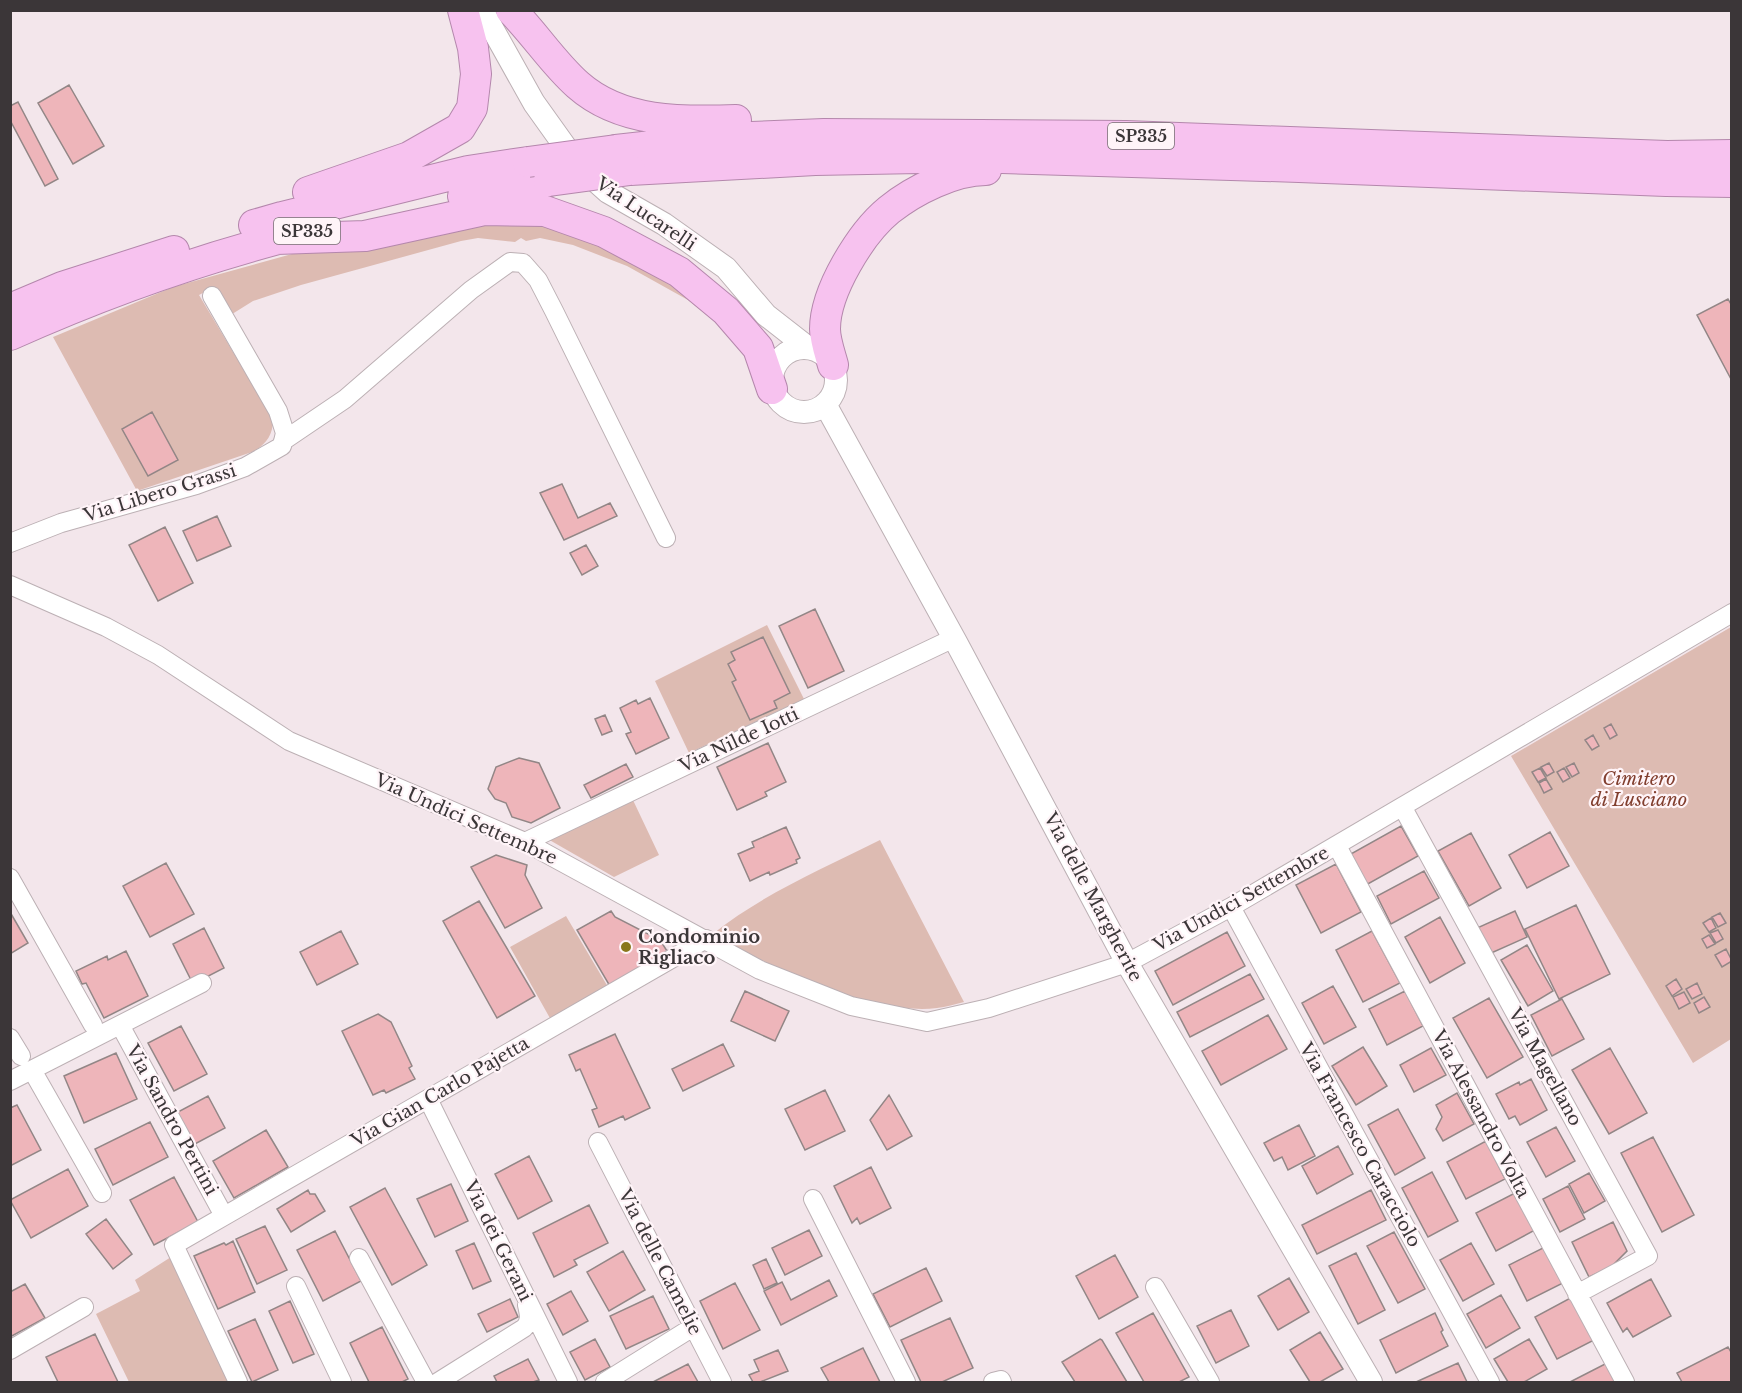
<svg xmlns="http://www.w3.org/2000/svg" width="1742" height="1393" font-family="'Libre Baskerville',serif">
<style>
.green{fill:#ddbbb2}
.building{fill:#eeb5ba;stroke:#928686;stroke-width:1.5}
.lines{fill:none;stroke-linecap:round;stroke-linejoin:round}
.minor-casing{stroke:#bcb0b4;stroke-width:20}
.tertiary-casing{stroke:#bcb0b4;stroke-width:24}
.trunk-casing{stroke:#b487ac;stroke-width:32}
.minor{stroke:#fff;stroke-width:18}
.tertiary{stroke:#fff;stroke-width:22}
.trunk{stroke:#f7c2ef;stroke-width:30}
.trunk-bridge-casing{stroke:#b487ac;stroke-width:32;stroke-linecap:butt}
.trunk-bridge{stroke:#f7c2ef;stroke-width:30}
.poi-dot{fill:#89771b;stroke:#fff4f8;stroke-width:2}
.labels{text-anchor:middle;dominant-baseline:central;stroke-width:4.5;stroke-linejoin:round;paint-order:stroke}
.shield{fill:#fff4f8;stroke:#766f72;stroke-width:1.5}
.shield-label{font-size:16px;font-weight:bold;fill:#3b3638}
.street-label{font-size:18px;fill:#3b3638;stroke:#fff4f8}
.park-label{font-size:18px;font-style:italic;fill:#813e2e;stroke:#fff4f8}
.poi-label{font-size:18px;font-weight:bold;fill:#3b3638;stroke:#fff4f8;text-anchor:start}
</style>
<rect width="100%" height="100%" fill="#f3e6eb"/>
<path class="green" d="M531 218 663 272 733 336 688 300 627 266 573 245 540 238 526 241 521 238 515 242 478 238 461 241 301 285 253 301 229 316 212 288 199 295 273 419C273 435 267 442 255 451L137 491 53 337 173 287 310 249Z
M767 625 804 699 689 753 655 681Z
M1731 627V1039L1693 1063 1511 756Z
M632 798 659 855 614 877 546 838Z
M880 840 964 1002C955 1004 946 1007 937 1008 872 1016 768 968 714 933 763 894 824 868 880 840Z
M566 916 608 987 551 1020 510 947Z
M171 1257 228 1382H129L96 1314 140 1291 135 1280Z"/>
<path class="building" d="M69 85 104 146 73 164 38 103Z
M18 102 58 179 45 186 10 120V106Z
M1728 299 1732 306V381L1697 315Z
M152 412 178 460 148 476 122 429Z
M562 484 578 518 610 503 617 516 564 540 540 493Z
M217 516 231 546 197 561 183 531Z
M165 527 193 583 158 601 129 545Z
M586 545 598 566 582 575 570 553Z
M815 609 844 671 808 688 779 626Z
M763 637 790 693 774 701 777 708 750 720 732 682 736 680 728 664 735 660 731 652Z
M650 698 669 738 636 754 626 734 631 732 620 708 636 700 638 704Z
M605 715 612 731 602 735 595 719Z
M1611 724 1617 735 1610 739 1604 728Z
M1593 735 1599 746 1592 750 1585 740Z
M768 743 786 782 765 792 767 796 737 810 717 767Z
M519 758 539 763 560 808 531 823 512 817 506 803 495 799 488 789 496 767Z
M1549 763 1554 772 1547 776 1541 767Z
M1574 763 1579 773 1572 777 1566 767Z
M626 764 633 777 591 798 584 785Z
M1540 768 1546 778 1538 782 1532 772Z
M1564 768 1570 778 1563 782 1557 772Z
M1546 779 1552 789 1544 793 1539 783Z
M1401 826 1418 856 1366 885 1349 855Z
M786 827 800 858 796 860 797 863 770 875 769 872 750 881 738 854 754 847 752 842Z
M1550 832 1569 866 1527 888 1509 855Z
M1471 833 1501 888 1469 906 1438 851Z
M496 855 527 865 525 875 542 908 505 928 471 867Z
M166 863 194 914 150 937 123 886Z
M1336 864 1361 912 1321 933 1296 885Z
M1424 871 1439 898 1391 924 1377 896Z
M479 901 535 996 497 1018 443 921Z
M1576 905 1610 974 1559 999 1525 929Z
M611 911 615 917 660 940 669 954 611 988 577 930Z
M1515 911 1527 937 1489 954 1477 928Z
M10 912 28 943 10 954Z
M1720 913 1726 923 1718 927 1712 917Z
M1440 917 1465 963 1430 983 1405 937Z
M1711 918 1716 928 1709 932 1703 923Z
M204 928 224 968 193 984 173 944Z
M1718 930 1723 939 1716 943 1710 933Z
M341 931 358 964 317 985 300 952Z
M1372 931 1400 983 1363 1002 1336 950Z
M1227 932 1245 966 1173 1005 1155 971Z
M1709 935 1715 944 1707 948 1702 939Z
M1527 945 1553 991 1528 1006 1501 960Z
M1726 949 1732 961 1722 967 1715 955Z
M126 951 148 996 104 1018 86 983 82 984 76 971 107 956 108 960Z
M1250 974 1264 999 1190 1037 1177 1012Z
M1676 979 1682 989 1672 996 1666 986Z
M1697 983 1702 994 1692 999 1686 989Z
M1333 986 1356 1027 1324 1044 1302 1003Z
M745 991 789 1011 775 1041 731 1021Z
M1405 991 1423 1026 1387 1045 1369 1009Z
M1684 992 1690 1003 1679 1009 1673 997Z
M1704 997 1710 1007 1699 1013 1694 1003Z
M1489 998 1523 1057 1487 1078 1453 1018Z
M1562 999 1584 1039 1552 1056 1531 1015Z
M378 1014 391 1022 412 1066 409 1068 415 1079 386 1093 384 1090 373 1095 342 1031Z
M1268 1015 1287 1049 1221 1085 1202 1051Z
M181 1026 207 1074 174 1091 148 1043Z
M615 1034 650 1108 625 1120 623 1116 599 1127 592 1110 597 1108 580 1069 576 1071 569 1055Z
M723 1044 734 1066 683 1091 672 1069Z
M1363 1047 1387 1086 1356 1105 1332 1066Z
M1431 1048 1446 1075 1414 1092 1400 1065Z
M1610 1048 1647 1113 1609 1134 1572 1070Z
M116 1053 137 1099 84 1123 64 1076Z
M1531 1079 1547 1110 1520 1125 1515 1116 1509 1119 1496 1094 1519 1082 1520 1085Z
M825 1090 845 1131 805 1150 785 1109Z
M1457 1093 1474 1124 1443 1141 1436 1129 1442 1117 1436 1105Z
M889 1095 912 1136 887 1150 870 1120Z
M208 1096 225 1128 193 1145 176 1113Z
M17 1105 41 1150 10 1166V1108Z
M1398 1109 1425 1158 1395 1175 1368 1125Z
M150 1122 168 1157 113 1185 95 1149Z
M1299 1125 1315 1156 1288 1170 1282 1157 1274 1161 1264 1143Z
M1556 1127 1575 1161 1546 1177 1527 1142Z
M266 1130 288 1167 234 1198 213 1161Z
M1653 1137 1694 1215 1662 1232 1621 1153Z
M1486 1141 1505 1179 1466 1199 1447 1162Z
M1338 1146 1353 1174 1317 1194 1302 1166Z
M529 1156 552 1201 518 1219 495 1174Z
M871 1167 891 1208 860 1224 857 1218 852 1223 834 1186Z
M68 1169 88 1206 31 1238 10 1200Z
M1432 1172 1458 1221 1428 1237 1402 1188Z
M1589 1173 1605 1201 1584 1213 1569 1184Z
M174 1177 198 1222 154 1245 130 1200Z
M451 1184 468 1221 435 1237 417 1199Z
M1568 1186 1585 1219 1560 1232 1543 1199Z
M385 1188 427 1265 392 1285 350 1207Z
M308 1190 310 1194H315L325 1211 291 1232 277 1209Z
M1371 1190 1386 1220 1317 1254 1302 1225Z
M1515 1193 1535 1230 1496 1251 1476 1213Z
M589 1205 608 1243 574 1260 577 1265 554 1277 533 1233Z
M106 1219 132 1254 113 1269 86 1234Z
M1613 1222 1627 1251 1611 1267 1589 1277 1572 1242Z
M265 1226 287 1270 257 1284 236 1239Z
M809 1230 822 1256 785 1275 772 1248Z
M335 1231 361 1281 323 1301 297 1250Z
M1394 1232 1425 1289 1398 1303 1367 1246Z
M233 1241 255 1292 218 1309 194 1256 224 1243 226 1245Z
M474 1243 491 1281 473 1289 456 1251Z
M1471 1243 1494 1284 1463 1301 1440 1260Z
M1547 1246 1565 1282 1527 1301 1509 1265Z
M623 1251 645 1290 609 1311 587 1272Z
M1356 1253 1385 1310 1358 1324 1329 1266Z
M1115 1255 1138 1297 1099 1319 1076 1276Z
M766 1259 777 1283 764 1289 753 1265Z
M926 1268 942 1301 890 1327 873 1294Z
M1289 1278 1309 1312 1278 1330 1258 1296Z
M1651 1279 1671 1316 1633 1337 1627 1328 1623 1332 1607 1303Z
M829 1280 837 1296 781 1325 764 1291 782 1282 791 1300Z
M735 1283 760 1330 723 1349 700 1301Z
M25 1284 45 1318 10 1337V1292Z
M571 1291 588 1321 563 1335 547 1304Z
M1501 1295 1520 1328 1486 1348 1467 1314Z
M1576 1295 1598 1338 1557 1359 1535 1317Z
M653 1296 669 1329 626 1349 610 1316Z
M510 1299 518 1317 487 1332 478 1314Z
M290 1301 314 1354 293 1363 269 1311Z
M1231 1310 1249 1346 1216 1363 1197 1326Z
M1153 1313 1189 1377 1179 1382H1144L1116 1333Z
M1435 1313 1443 1330 1441 1332 1448 1346 1396 1373 1380 1340Z
M950 1318 973 1368 942 1382H921L901 1340Z
M255 1319 278 1370 252 1382 228 1331Z
M382 1327 408 1379 402 1382H369L350 1343Z
M1320 1332 1343 1369 1320 1382H1310L1290 1350Z
M95 1334 118 1382H58L46 1357Z
M595 1339 610 1367 585 1380 570 1352Z
M1100 1339 1102 1340 1127 1382H1075L1062 1362Z
M1529 1339 1547 1369 1524 1382H1508L1494 1359Z
M1728 1347 1732 1354V1382H1682L1677 1373Z
M863 1348 880 1382H829L821 1368Z
M778 1350 788 1371 760 1382H753L749 1375 759 1371 754 1360Z
M528 1359 539 1380 533 1382H497L494 1376Z
M1458 1363 1467 1382H1416Z
M1607 1363 1617 1382H1570Z
M688 1364 698 1382H653Z"/>
<g class="lines">
<g class="minor-casing">
<path id="minor" d="M283 441 345 399 471 290 510 262 523 263 538 280 554 311 666 538
M10 543 61 523 196 485 245 467 282 446 285 433 278 411 212 296
M10 585 106 627 158 655 289 741 525 842 760 970 851 1006 927 1022 989 1008 1127 963 1231 907 1732 613
M1403 808 1648 1256 1577 1294
M525 842 954 638
M1337 846 1625 1382
M10 878 93 1025
M1231 907 1490 1382
M120 1025 224 1216
M10 1038 21 1056
M32 1070 102 1193
M10 1081 202 983
M428 1099 568 1382
M598 1142 722 1382
M813 1199 906 1382
M359 1258 426 1382
M296 1286 342 1382
M1155 1287 1210 1382
M10 1350 84 1307
M238 1382 174 1245 706 939
M438 1382 524 1328C531 1321 529 1314 527 1305
M605 1382 693 1327
M993 1382 1001 1380 1002 1382"/>
</g>
<g class="tertiary-casing">
<path id="tertiary" d="M482 10 534 103 579 166 608 192 664 224 726 268 766 315 807 347
M772 380a32 32 0 1 1 64 0a32 32 0 1 1-64 0Z
M825 404 956 642 1127 963 1371 1382"/>
</g>
<g class="trunk-casing">
<path id="trunk" d="M511 10C535 34 553 63 578 85 621 123 682 122 736 120
M616 150 725 138 824 134 1126 136 1667 156 1732 155
M630 170 815 160 971 157 1299 167 1666 181 1732 182
M308 192 409 157 460 128 472 108 476 74 473 48 463 10
M463 196 549 181
M254 225 282 217 468 171 528 162
M276 239 365 236 484 210 545 211 604 232 679 272 726 311 758 348 772 389
M10 309 62 287 174 251
M10 335C101 294 197 260 293 235
M833 365C830 354 825 340 825 329 825 291 861 233 889 210 914 190 954 170 986 170"/>
</g>
<use href="#minor" class="minor"/>
<use href="#tertiary" class="tertiary"/>
<use href="#trunk" class="trunk"/>
<g class="trunk-bridge-casing">
<path id="trunk-bridge" d="M528 162 616 150
M549 181 630 170"/>
</g>
<use href="#trunk-bridge" class="trunk-bridge"/>
</g>
<circle class="poi-dot" cx="626" cy="947" r="6"/>
<g class="labels">
<g class="shield">
<rect x="1108" y="123" width="66" height="26" rx="4.5"/>
<rect x="274" y="218" width="66" height="26" rx="4.5"/>
</g>
<g class="shield-label">
<text x="1141" y="136">SP335</text>
<text x="307" y="231">SP335</text>
</g>
<g class="street-label">
<text transform="translate(646 214) rotate(34)">Via Lucarelli</text>
<text transform="translate(160 493) rotate(-17)">Via Libero Grassi</text>
<text transform="translate(739 740) rotate(-25)">Via Nilde Iotti</text>
<text transform="translate(466 819) rotate(24)">Via Undici Settembre</text>
<text transform="translate(1093 897) rotate(62)">Via delle Margherite</text>
<text transform="translate(1241 899) rotate(-29)">Via Undici Settembre</text>
<text transform="translate(1545 1067) rotate(61)">Via Magellano</text>
<text transform="translate(440 1092) rotate(-30)">Via Gian Carlo Pajetta</text>
<text transform="translate(1481 1114) rotate(62)">Via Alessandro Volta</text>
<text transform="translate(172 1120) rotate(61)">Via Sandro Pertini</text>
<text transform="translate(1360 1145) rotate(61)">Via Francesco Caracciolo</text>
<text transform="translate(498 1241) rotate(64)">Via dei Gerani</text>
<text transform="translate(660 1262) rotate(63)">Via delle Camelie</text>
</g>
<g class="park-label">
<text x="1639" y="779">Cimitero<tspan x="1639" dy="21">di Lusciano</tspan></text>
</g>
<g class="poi-label">
<text x="638" y="937">Condominio<tspan x="638" dy="21">Rigliaco</tspan></text>
</g>
</g>
<rect width="1742" height="1393" fill="none" stroke="#3b3638" stroke-width="24"/>
</svg>
